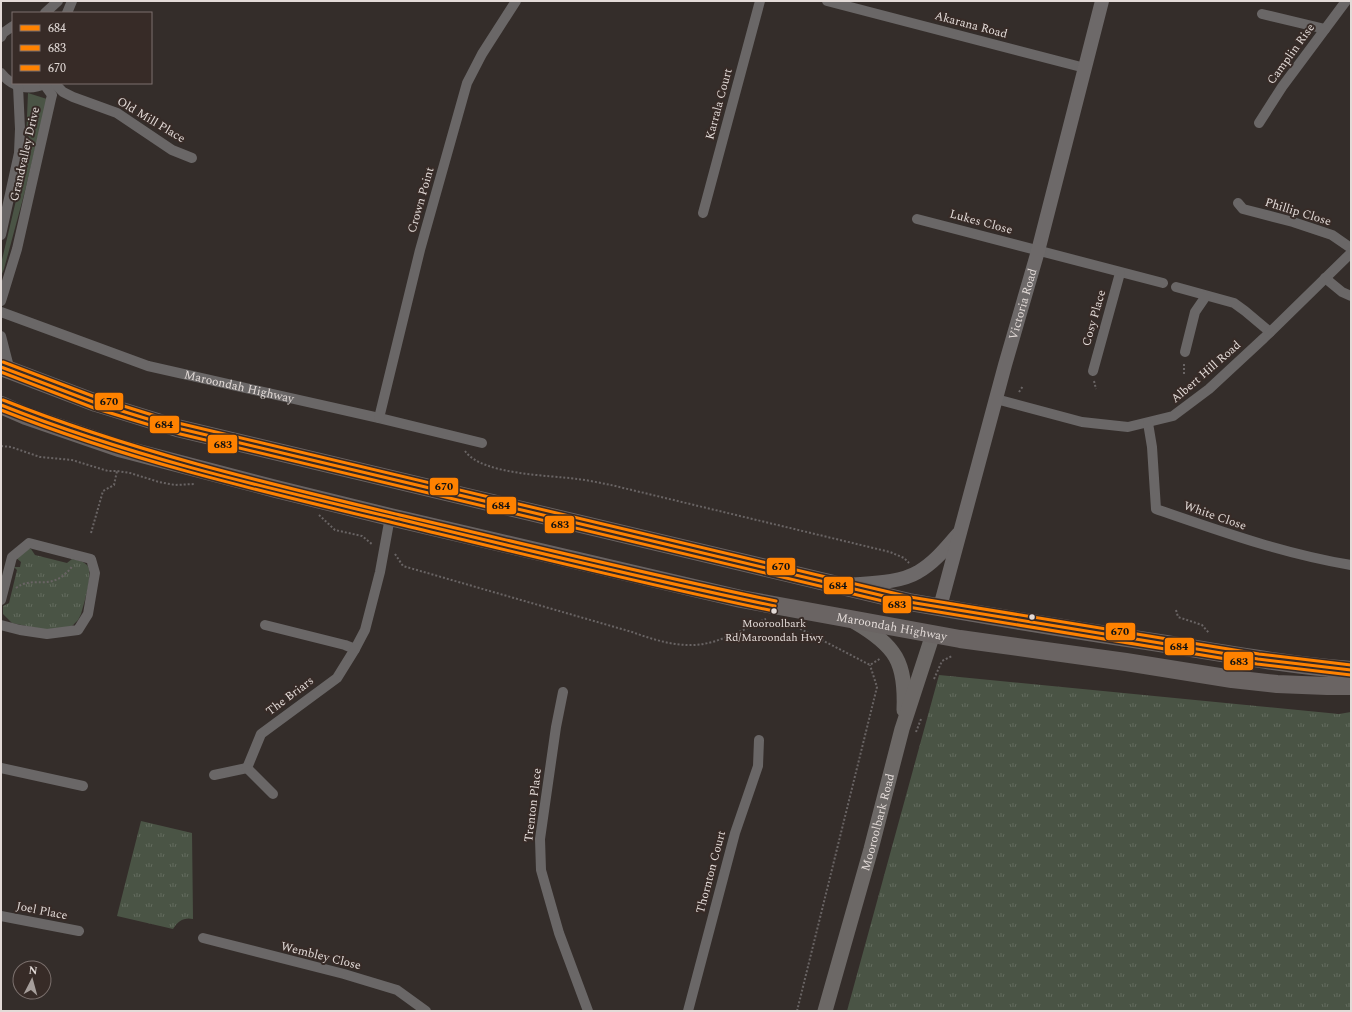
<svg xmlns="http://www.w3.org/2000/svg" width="1352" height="1012" font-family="Spectral,serif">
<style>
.grass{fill:url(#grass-tufts)}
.garden{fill:#4a5445}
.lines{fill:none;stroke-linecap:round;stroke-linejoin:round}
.path{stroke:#696464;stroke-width:2;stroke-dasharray:2 2;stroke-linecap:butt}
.street{stroke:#6a6767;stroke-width:10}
.secondary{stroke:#6d6969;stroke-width:14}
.primary{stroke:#6c6866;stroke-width:15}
.highway{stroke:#6a6463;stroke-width:18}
.bus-1-casing{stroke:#372b27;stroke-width:6}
.bus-2-casing{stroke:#372b27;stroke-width:6}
.bus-3-casing{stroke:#372b27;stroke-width:6}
.bus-1{stroke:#ff8200;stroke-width:3}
.bus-2{stroke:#ff8200;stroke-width:3}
.bus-3{stroke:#ff8200;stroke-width:3}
.bus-dot{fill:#e3dbd8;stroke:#372b27;stroke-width:1.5}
.labels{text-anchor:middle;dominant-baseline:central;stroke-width:4;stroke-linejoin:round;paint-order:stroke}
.bus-label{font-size:11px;fill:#e3dbd8;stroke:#372b27}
.street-label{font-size:12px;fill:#e3dbd8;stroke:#372b27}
.line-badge{stroke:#372b27;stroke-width:1.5}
.pale-badge-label{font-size:11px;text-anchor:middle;font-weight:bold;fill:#111}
</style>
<defs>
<pattern id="grass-tufts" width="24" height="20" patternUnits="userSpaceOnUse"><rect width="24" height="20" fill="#4a5445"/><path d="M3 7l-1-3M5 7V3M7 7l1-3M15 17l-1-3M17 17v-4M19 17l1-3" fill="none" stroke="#646c5f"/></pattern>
</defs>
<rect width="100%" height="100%" fill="#342d2a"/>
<path class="grass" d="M24 549H31L35 555 67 563 72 559C77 560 83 561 87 565 94 573 84 603 81 614L78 620 72 626 49 631 12 623 3 614V606L9 603 17 570 14 567H20L21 562 15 557Z
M939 675 1339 714 1351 712V1011H847Z
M141 821 192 833 193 919C184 917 178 921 173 929L117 916Z"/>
<path class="garden" d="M28 93 47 99 25 191 4 269 1 276V264L25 162Z"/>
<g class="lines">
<path class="path" d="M1184 374V363
M1094 381 1096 389
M1019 392 1023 386
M1 446 11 447 40 457 72 460 108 471H117L130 473 159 482 175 485 195 484
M465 451C482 475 549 475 577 479 588 480 600 483 611 485L890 552 904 558 909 563
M319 515 335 530 362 536 373 545
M91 533 103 491 114 485 117 471
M395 554 403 566 632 632C657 641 683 649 708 643 719 641 730 635 741 631 749 628 757 622 766 619
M16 588C31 576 47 589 64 575 67 572 70 570 72 566
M1176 610 1178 617 1202 625 1209 633
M793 625 870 665 881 658
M934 679 942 661 952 656
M916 732 921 719
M797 1011 877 687 870 665"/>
<g class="street">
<path d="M827 1 1085 68"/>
<path d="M45 13 58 1"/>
<path d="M67 13 72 1"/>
<path d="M1262 14 1325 29"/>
<path d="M1 37 3 33 13 26"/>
<path d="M1 73C12 87 29 92 46 83"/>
<path d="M54 83 63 92 73 97 117 113 172 150 192 158"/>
<path d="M1259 123 1282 87 1346 1"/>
<path d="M1238 203 1243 209 1293 222 1332 235 1351 248"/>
<path d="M703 213 760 1"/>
<path d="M917 219 1163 283"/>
<path d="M1 235 19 153 20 129 18 86"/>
<path d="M1325 278 1342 292 1351 296"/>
<path d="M1176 287 1234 303 1245 311 1270 332"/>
<path d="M1 301 17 249 51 99 52 95 44 84"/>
<path id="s1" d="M1 312 148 366 379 418 482 443"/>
<path d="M1 336 10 371"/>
<path d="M1185 352 1195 312 1206 296"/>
<path d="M1093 371 1120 273"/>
<path d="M996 399 1082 422 1128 427 1173 416 1209 389 1264 338 1351 253"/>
<path d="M379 418 420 250 467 83 482 54 516 1"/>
<path d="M1148 423 1152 447 1156 509C1220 531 1284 554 1351 565"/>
<path d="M1 600 12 557 29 543 91 559 95 573 88 614 78 630 47 634 20 630 1 625"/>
<path d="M265 625 345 645 355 649"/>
<path d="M563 692 556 727 540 839 541 870 559 933 588 1011"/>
<path d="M1 768 83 786"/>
<path d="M214 775 247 768"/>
<path d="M273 794 247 768 261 734 337 678 355 649 365 630 380 572 390 517"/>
<path d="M1 916 79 931"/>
<path d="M203 938 344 974 397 990 426 1011"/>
<path d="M688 1011 735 833 758 766 759 740"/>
</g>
<g class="secondary">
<path d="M848 585C869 583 900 583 918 572 934 563 946 548 958 534"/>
<path id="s2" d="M940 607 1005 365 1038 251 1102 1"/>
</g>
<g class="primary">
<path d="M855 622C896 646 906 662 904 710"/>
<path id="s3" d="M825 1011 871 849 902 729 933 634"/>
</g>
<g class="highway">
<path d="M1 367 96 403 177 428 909 602C994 617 1080 631 1166 644 1227 654 1289 665 1351 670"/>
<path id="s4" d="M1 405 26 416 119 448 276 489 390 517 741 599 960 639 1126 662 1232 679 1277 684 1327 686H1351"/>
</g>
<g class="bus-1-casing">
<path id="bus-1" d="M1 367 96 403 177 428 909 602 1258 659 1351 670
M1 405C131 457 267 488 403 520 526 550 650 580 775 606"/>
</g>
<g class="bus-2-casing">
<path id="bus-2" d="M1 372 94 408 176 433 908 607 1257 664 1351 675
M1 410C129 461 264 492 398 524 523 554 648 585 774 611"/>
</g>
<g class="bus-3-casing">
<path id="bus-3" d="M3 362 98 398 178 423 910 597 1259 654 1351 665
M3 400C131 451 266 483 400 515 525 544 650 575 776 601"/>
</g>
<use href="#bus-1" class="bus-1"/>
<use href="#bus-2" class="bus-2"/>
<use href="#bus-3" class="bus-3"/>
</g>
<g class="bus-dot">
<circle cx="774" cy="611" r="3.5"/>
<circle cx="1032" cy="617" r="3.5"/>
</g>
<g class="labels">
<g class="bus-label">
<text x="774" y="623">Mooroolbark<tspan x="774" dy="14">Rd/Maroondah Hwy</tspan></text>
</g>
<g class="street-label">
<text transform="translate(971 25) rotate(15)">Akarana Road</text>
<text transform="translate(1291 54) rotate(-54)">Camplin Rise</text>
<text transform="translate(719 104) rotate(-75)">Karrala Court</text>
<text transform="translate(151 120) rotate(31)">Old Mill Place</text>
<text transform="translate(25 154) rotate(-77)">Grandvalley Drive</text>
<text transform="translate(421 200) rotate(-74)">Crown Point</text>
<text transform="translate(1298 212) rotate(17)">Phillip Close</text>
<text transform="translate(981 222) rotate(15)">Lukes Close</text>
<text stroke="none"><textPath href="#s2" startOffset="314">Victoria Road</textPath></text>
<text transform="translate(1094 318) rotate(-74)">Cosy Place</text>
<text transform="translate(1206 372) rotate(-41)">Albert Hill Road</text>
<text stroke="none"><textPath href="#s1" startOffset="250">Maroondah Highway</textPath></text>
<text transform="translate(1215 516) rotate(19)">White Close</text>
<text stroke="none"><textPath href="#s4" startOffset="919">Maroondah Highway</textPath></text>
<text transform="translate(290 696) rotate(-37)">The Briars</text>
<text transform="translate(533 805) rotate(-83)">Trenton Place</text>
<text stroke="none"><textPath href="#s3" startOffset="196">Mooroolbark Road</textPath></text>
<text transform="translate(711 872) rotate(-75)">Thornton Court</text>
<text transform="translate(42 911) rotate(11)">Joel Place</text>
<text transform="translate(321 956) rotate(14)">Wembley Close</text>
</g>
</g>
<g class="line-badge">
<rect x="94" y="392" width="30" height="19" rx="4" fill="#ff8200"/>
<rect x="149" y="415" width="31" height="19" rx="4" fill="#ff8200"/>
<rect x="207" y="434" width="31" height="20" rx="4" fill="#ff8200"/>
<rect x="429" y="477" width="30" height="19" rx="4" fill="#ff8200"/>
<rect x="486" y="496" width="31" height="19" rx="4" fill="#ff8200"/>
<rect x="544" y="515" width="31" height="19" rx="4" fill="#ff8200"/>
<rect x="766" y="557" width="30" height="19" rx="4" fill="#ff8200"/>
<rect x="823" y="576" width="31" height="19" rx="4" fill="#ff8200"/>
<rect x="882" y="595" width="30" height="19" rx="4" fill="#ff8200"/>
<rect x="1105" y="622" width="31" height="19" rx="4" fill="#ff8200"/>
<rect x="1164" y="637" width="31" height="19" rx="4" fill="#ff8200"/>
<rect x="1223" y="651" width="31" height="20" rx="4" fill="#ff8200"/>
</g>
<g class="pale-badge-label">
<text x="109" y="405">670</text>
<text x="164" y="428">684</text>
<text x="223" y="448">683</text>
<text x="444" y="490">670</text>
<text x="501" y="509">684</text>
<text x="560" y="528">683</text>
<text x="781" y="570">670</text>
<text x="838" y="589">684</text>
<text x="897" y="608">683</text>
<text x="1120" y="635">670</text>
<text x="1179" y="650">684</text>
<text x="1239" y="665">683</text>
</g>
<rect width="1352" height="1012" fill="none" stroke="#e3dbd8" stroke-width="4"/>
<rect x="12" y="12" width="140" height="72" fill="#372b27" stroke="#7c716e"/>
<rect x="20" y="25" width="20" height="6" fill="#ff8200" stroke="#7c716e"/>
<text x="48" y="32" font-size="12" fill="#e3dbd8">684</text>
<rect x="20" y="45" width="20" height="6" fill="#ff8200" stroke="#7c716e"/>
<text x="48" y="52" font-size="12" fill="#e3dbd8">683</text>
<rect x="20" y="65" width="20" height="6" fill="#ff8200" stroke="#7c716e"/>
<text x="48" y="72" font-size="12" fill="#e3dbd8">670</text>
<g transform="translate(32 980) rotate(6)"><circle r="19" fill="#372b27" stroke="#7c716e"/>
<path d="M0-3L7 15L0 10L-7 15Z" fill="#a69e9b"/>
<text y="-6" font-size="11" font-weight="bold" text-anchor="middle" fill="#e3dbd8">N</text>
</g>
</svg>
